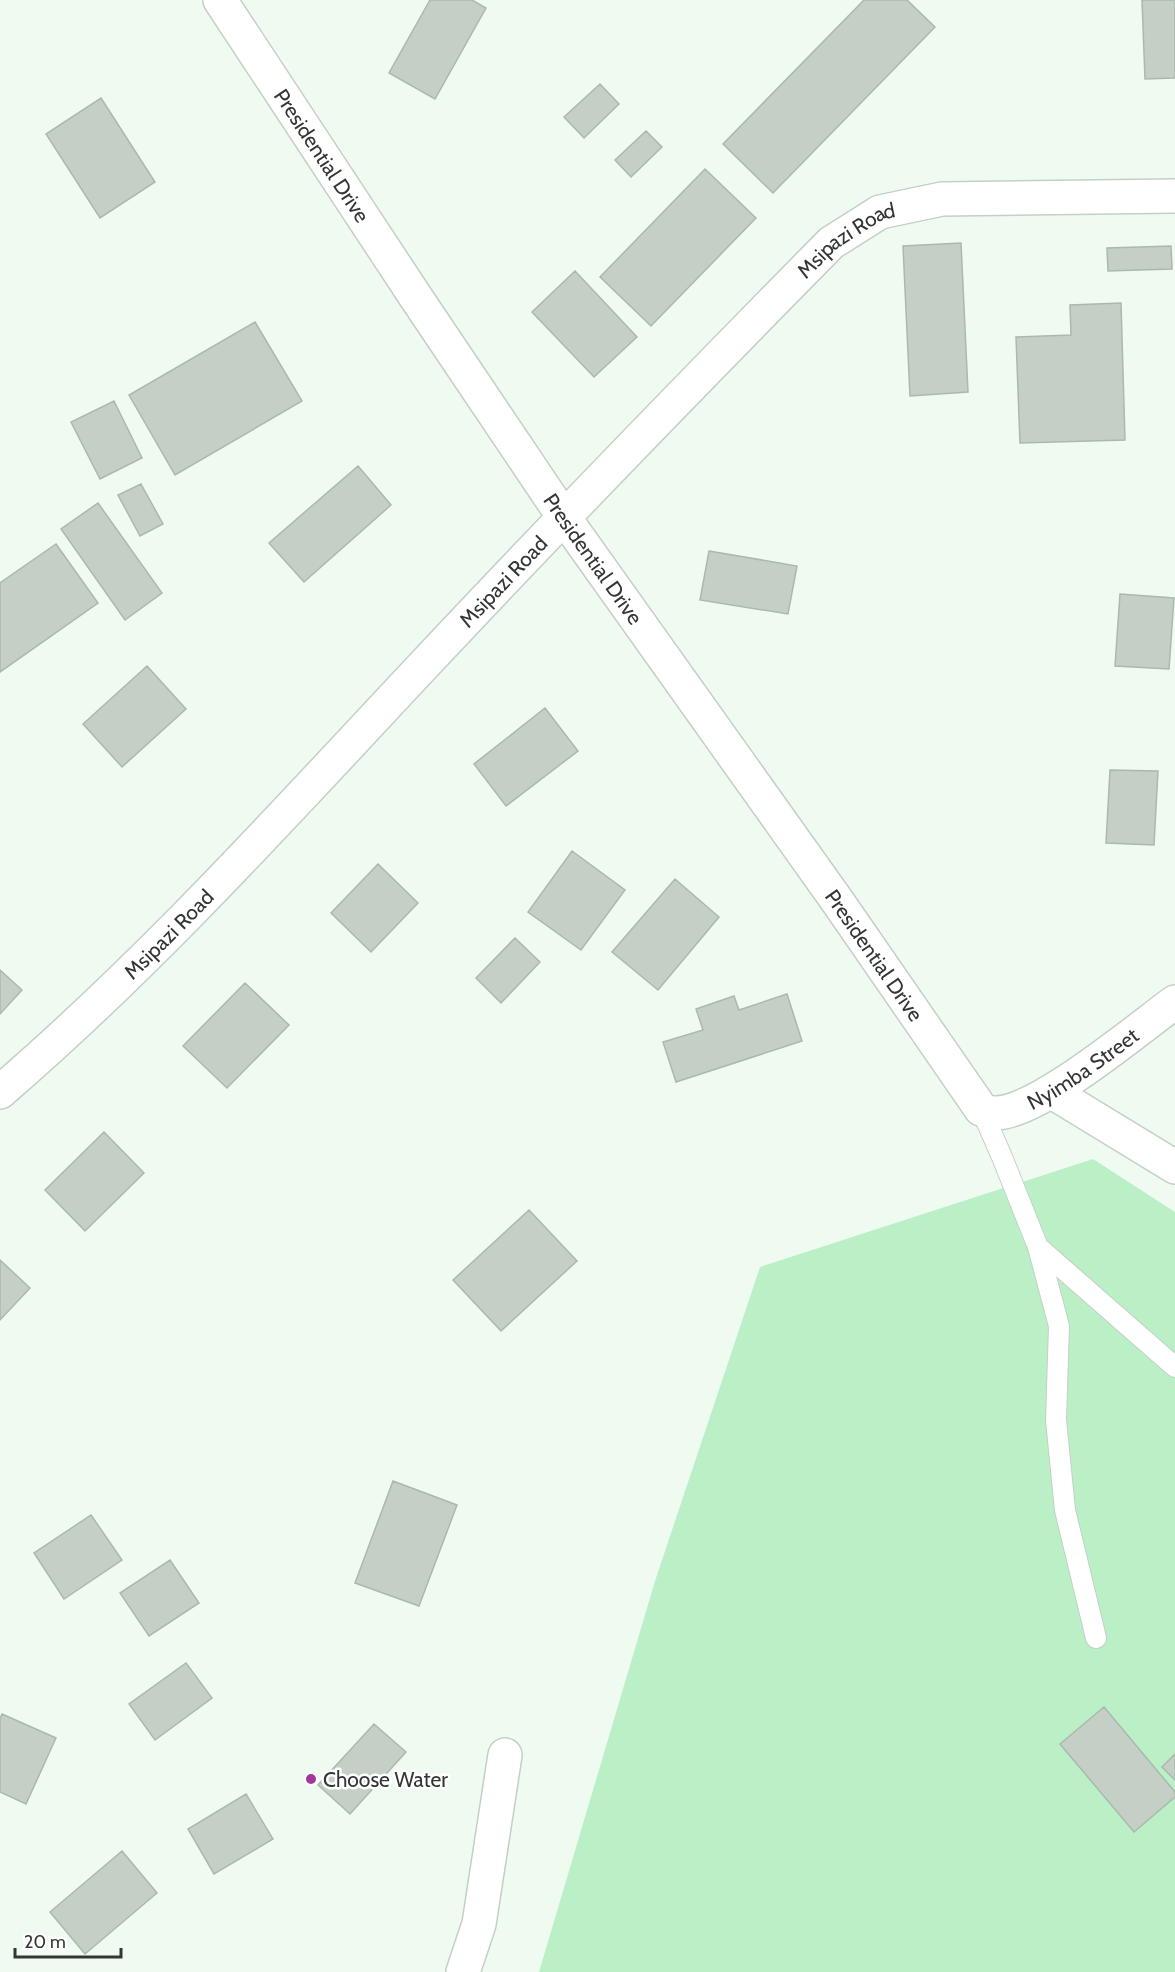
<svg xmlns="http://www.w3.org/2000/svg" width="1175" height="1972" font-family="Cabin,sans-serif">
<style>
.green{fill:#bbf0c6}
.building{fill:#c4d0c6;stroke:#acb8ae;stroke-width:1.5}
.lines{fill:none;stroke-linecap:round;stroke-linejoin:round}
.service-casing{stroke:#c4d0c6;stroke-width:22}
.minor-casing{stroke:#c4d0c6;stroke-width:36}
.tertiary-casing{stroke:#c4d0c6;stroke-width:36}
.service{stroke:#fff;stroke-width:20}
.minor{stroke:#fff;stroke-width:33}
.tertiary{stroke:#fff;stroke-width:33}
.poi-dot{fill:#a03799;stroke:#fff;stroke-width:2}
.labels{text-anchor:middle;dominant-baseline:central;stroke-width:5;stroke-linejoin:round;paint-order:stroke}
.street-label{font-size:21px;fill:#333733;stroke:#fff}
.poi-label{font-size:21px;fill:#333733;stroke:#fff;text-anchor:start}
</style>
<rect width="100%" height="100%" fill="#effbf1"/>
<path class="green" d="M1093 1159 1175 1212V1972H539L655 1581 760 1267Z"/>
<path class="building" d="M430 0H472L486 8 435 99 389 73Z
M864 0H907L935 27 773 193 723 144Z
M1142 0H1175V78L1145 79Z
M600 84 619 104 584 138 564 117Z
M101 98 155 182 100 218 46 134Z
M646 131 662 147 631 177 615 160Z
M705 169 756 218 651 326 600 277Z
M961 243 968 392 910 396 903 246Z
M1171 246 1172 269 1108 271 1107 248Z
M575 271 637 337 594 377 532 312Z
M1121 303 1125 440 1020 443 1016 337 1071 335 1070 305Z
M255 322 302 401 175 475 129 395Z
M114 401 142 458 100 479 71 422Z
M358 466 391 505 304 582 269 543Z
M141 484 163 524 140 536 118 495Z
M98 503 162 593 125 620 61 529Z
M56 544 98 603 0 672V583Z
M709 551 797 566 788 614 700 600Z
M1120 594 1174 598 1169 669 1115 666Z
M147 666 186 709 122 767 83 724Z
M545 708 578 751 506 806 474 764Z
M1110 770 1158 771 1154 845 1106 843Z
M572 851 625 890 581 950 528 912Z
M378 864 418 903 371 952 331 913Z
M675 879 719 917 658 990 612 952Z
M515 938 540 962 501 1003 476 978Z
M0 970 22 990 0 1014Z
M245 983 289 1025 227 1088 183 1046Z
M787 994 802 1041 676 1082 663 1042 703 1030 696 1009 734 996 739 1010Z
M104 1132 144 1173 85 1231 45 1190Z
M529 1210 577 1261 501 1331 453 1280Z
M0 1260 30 1288 0 1320Z
M393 1481 457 1505 419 1606 355 1583Z
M91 1515 122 1560 64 1599 34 1553Z
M170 1560 199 1603 149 1636 120 1593Z
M186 1663 212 1698 155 1740 129 1704Z
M1104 1707 1175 1792V1797L1134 1832 1060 1744Z
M2 1714 56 1738 26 1804 0 1792V1719Z
M374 1724 406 1752 350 1814 318 1785Z
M1175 1754V1780L1162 1767Z
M246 1794 273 1839 214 1874 188 1829Z
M122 1851 157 1893 85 1954 50 1912Z"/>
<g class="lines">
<g class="service-casing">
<path id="service" d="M981 1109 1002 1157 1038 1247 1059 1326 1056 1420 1065 1510 1096 1638
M1038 1247 1175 1367"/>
</g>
<g class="minor-casing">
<g id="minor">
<path id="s1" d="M0 1092C151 962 284 814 421 668 556 524 693 383 831 243L880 212 942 199 1175 196"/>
<path d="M1052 1092 1175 1167"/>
<path id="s2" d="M981 1109C985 1111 990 1113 994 1113 1036 1115 1139 1028 1175 1002"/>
<path d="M463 1972 479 1924 505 1755"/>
</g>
</g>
<g class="tertiary-casing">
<g id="tertiary">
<path id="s3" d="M220 0 417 299 563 516 838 902 981 1109"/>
</g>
</g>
<use href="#service" class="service"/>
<use href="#minor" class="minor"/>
<use href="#tertiary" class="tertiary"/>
</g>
<circle class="poi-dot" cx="311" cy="1779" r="6"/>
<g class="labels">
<g class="street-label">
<text stroke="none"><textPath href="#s3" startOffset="186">Presidential Drive</textPath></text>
<text stroke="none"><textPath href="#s1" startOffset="1203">Msipazi Road</textPath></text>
<text stroke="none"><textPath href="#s3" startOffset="672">Presidential Drive</textPath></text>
<text stroke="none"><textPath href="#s1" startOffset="717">Msipazi Road</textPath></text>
<text stroke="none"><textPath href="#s1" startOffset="231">Msipazi Road</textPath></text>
<text stroke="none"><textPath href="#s3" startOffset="1158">Presidential Drive</textPath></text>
<text stroke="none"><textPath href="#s2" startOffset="114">Nyimba Street</textPath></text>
</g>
<g class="poi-label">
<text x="323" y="1779">Choose Water</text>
</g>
</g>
<path d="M15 1948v9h106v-9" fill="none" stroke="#333733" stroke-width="3"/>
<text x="24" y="1948" font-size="18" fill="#333733" stroke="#ffffff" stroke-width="4.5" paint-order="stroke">20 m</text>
</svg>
